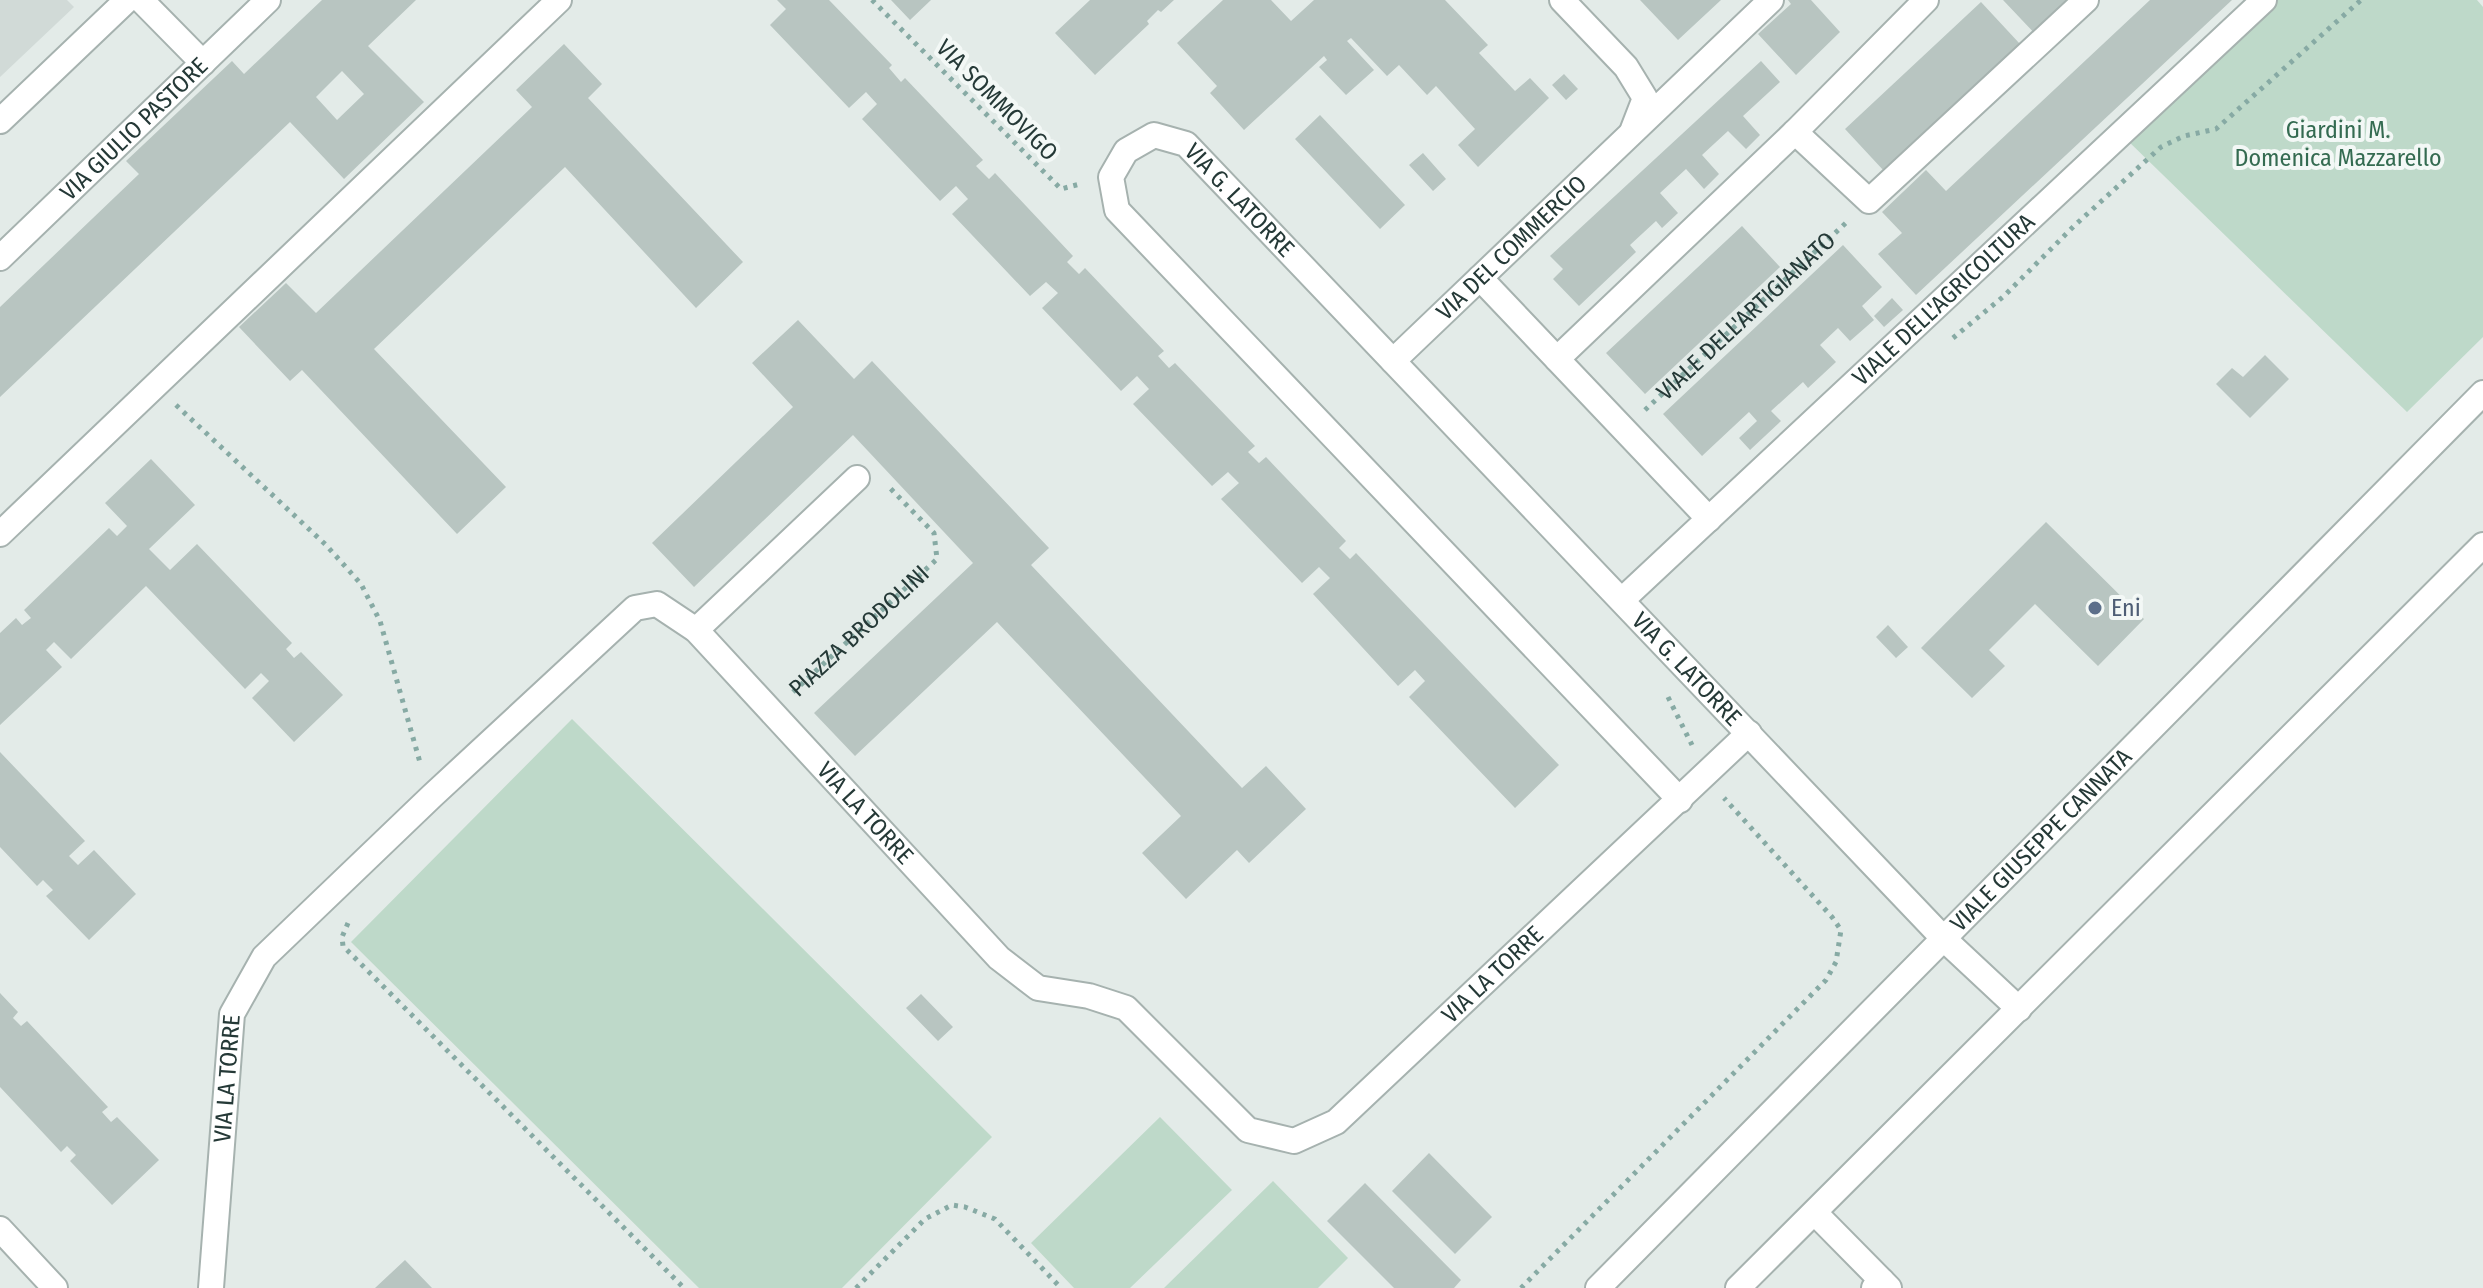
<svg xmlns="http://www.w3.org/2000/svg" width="2483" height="1288" font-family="'Fira Sans Condensed',sans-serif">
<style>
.built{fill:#d1dad7}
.green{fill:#bed9c9}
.building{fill:#b8c5c1;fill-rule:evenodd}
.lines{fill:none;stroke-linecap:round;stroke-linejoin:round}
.minor-casing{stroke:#a6b2af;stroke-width:28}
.tertiary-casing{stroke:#a6b2af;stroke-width:28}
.path{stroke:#87aaa4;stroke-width:5;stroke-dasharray:4 6;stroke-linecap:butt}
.minor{stroke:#fff;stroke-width:24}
.tertiary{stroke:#fff;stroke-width:24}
.service-dot{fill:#5c6f8a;stroke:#f3f8f6;stroke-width:3}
.labels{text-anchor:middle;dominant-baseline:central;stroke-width:8;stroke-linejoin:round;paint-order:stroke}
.street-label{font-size:24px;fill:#253937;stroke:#f3f8f6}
.park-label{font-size:24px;fill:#346b51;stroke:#f3f8f6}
.service-label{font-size:24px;fill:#4e5e75;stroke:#f3f8f6;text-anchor:start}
</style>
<rect width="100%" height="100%" fill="#e3ebe8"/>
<path class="built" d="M0 0H67L74 7 0 77Z"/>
<path class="green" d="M2277 0H2477L2483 7V337L2407 412 2126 139Z
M572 719 992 1137 842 1288H699L351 942Z
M1160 1117 1232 1190 1130 1288H1074L1031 1243Z
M1273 1181 1348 1258 1318 1288H1164Z"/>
<path class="building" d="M322 0H416L368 46 424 102 344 179 290 122 0 397V307L139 174 126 161 232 61 244 74ZM342 71 364 94 337 120 316 97Z
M777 0H829L892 65 889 68 901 82 905 78 983 160 976 166 989 179 995 173 1073 256 1067 262 1079 274 1085 268 1164 351 1158 356 1169 368 1175 363 1255 446 1248 452 1259 463 1266 457 1346 541 1339 548 1350 559 1356 553 1559 765 1515 808 1409 697 1425 681 1415 670 1398 686 1313 594 1330 578 1319 567 1302 583 1221 499 1239 483 1228 472 1212 486 1133 404 1149 389 1137 376 1121 391 1042 308 1058 293 1046 282 1030 296 952 214 968 199 956 186 940 201 862 119 877 104 866 92 849 108 770 25 786 9Z
M891 0H931L910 20Z
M1090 0H1174L1161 12 1158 10 1147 21 1149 24 1095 75 1055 33Z
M1223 0H1271L1291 21 1314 0H1445L1488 45 1479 53 1515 91 1530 78 1549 98 1478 167 1458 145 1475 129 1436 86 1427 95 1399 65 1387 76 1351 38 1347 41 1374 70 1346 95 1319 67 1327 60 1324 56 1244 130 1210 93 1217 86 1177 43Z
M1640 0H1721L1678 40Z
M1788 0H1811L1840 32 1796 75 1758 34 1791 4Z
M2003 0H2076L2037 36Z
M2150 0H2232L1916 295 1878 254 1902 233 1882 212 1926 170 1946 191Z
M1981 2 2020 44 1884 171 1845 129Z
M564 44 602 84 588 98 743 262 696 308 565 167 374 349 506 487 457 534 302 370 290 381 239 327 286 283 316 313 532 107 516 90Z
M1761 61 1780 82 1743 116 1760 135 1746 149 1728 131 1702 155 1719 174 1704 189 1686 169 1660 193 1678 213 1662 228 1656 221 1630 245 1636 252 1579 306 1553 279 1563 269 1550 256Z
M1564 74 1578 89 1566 100 1552 85Z
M1320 115 1405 205 1380 229 1295 139Z
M1423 153 1446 179 1433 191 1409 165Z
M1742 226 1780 267 1645 394 1606 353Z
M1843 245 1882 287 1862 306 1874 320 1850 341 1838 328 1820 345 1836 362 1808 388 1803 382 1771 411 1781 421 1750 450 1739 438 1757 421 1749 412 1702 456 1663 414Z
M1892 298 1903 310 1884 327 1874 316Z
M798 320 854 379 872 361 1049 548 1031 565 1242 788 1266 766 1306 809 1249 863 1237 850 1186 899 1142 853 1181 816 997 622 855 756 814 713 973 563 853 435 694 587 652 543 793 407 752 363Z
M2265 355 2289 379 2250 418 2216 384 2232 368 2243 377Z
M151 459 195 505 149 549 170 570 197 544 292 643 286 649 294 658 301 652 343 695 294 742 252 698 269 681 261 673 245 689 146 586 71 659 54 642 46 650 62 667 0 725V633L16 618 22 625 31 618 24 610 109 528 117 536 127 526 105 503Z
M2046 522 2144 619 2098 666 2035 604 1989 650 2005 666 1972 698 1921 648Z
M1888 625 1908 647 1896 658 1876 637Z
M0 752 85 841 69 856 78 865 94 850 136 894 89 940 46 896 53 890 43 880 37 886 0 847Z
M0 993 18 1012 13 1018 21 1026 27 1021 108 1107 102 1112 111 1122 117 1117 159 1160 112 1205 70 1161 76 1155 67 1146 61 1152 0 1087Z
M921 994 953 1027 938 1041 906 1008Z
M1429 1153 1492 1217 1455 1254 1392 1191Z
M1365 1183 1461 1280 1454 1288H1394L1327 1221Z
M405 1260 432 1288H375Z"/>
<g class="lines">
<g class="minor-casing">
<g id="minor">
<path d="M141 0 203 63"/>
<path d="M1562 0 1626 67 1645 98 1633 129"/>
<path d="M0 121 127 0"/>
<path d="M1795 132 1869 201 2086 0"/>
<path id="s3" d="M0 258 268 0"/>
<path d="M1480 278 1709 519"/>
<path d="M1557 359 1795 132 1926 0"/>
<path id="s4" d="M1393 361 1771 0"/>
<path d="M0 534 559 0"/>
<path id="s5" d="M1622 600 2264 0"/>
<path d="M696 630 857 478"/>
<path id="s6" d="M1680 800 1117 210 1111 177 1126 151 1154 135 1186 144 1944 939 2019 1009"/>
<path d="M1815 1213 1889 1288"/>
<path d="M0 1229 55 1288"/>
<path id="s7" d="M211 1288 232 1014 264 957 432 796 635 608 657 604 696 630 999 958 1038 988 1089 996 1126 1008 1248 1130 1294 1141 1336 1122 1749 733"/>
</g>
</g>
<g class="tertiary-casing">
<g id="tertiary">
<path id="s8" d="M1598 1288 2483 393"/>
<path d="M1738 1288 2483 545"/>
<path d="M1874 1288 1882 1281"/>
</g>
</g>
<g class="path">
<path d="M872 0 1061 189 1080 184"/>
<path d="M1953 338 2004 296 2074 226 2161 147 2184 136 2216 129 2361 0"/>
<path d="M176 405 326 545 361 584 380 621 421 766"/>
<path id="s1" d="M1645 410 1849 220"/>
<path id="s2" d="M793 692 937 559 934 533 887 485"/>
<path d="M1668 697 1692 745"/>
<path d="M348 923 342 937 343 946 684 1288"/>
<path d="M856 1288 925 1219 952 1205 965 1207 995 1219 1061 1288"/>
<path d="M1521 1288 1826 980 1836 962 1841 930 1832 917 1724 798"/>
</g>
<use href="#minor" class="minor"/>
<use href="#tertiary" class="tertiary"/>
</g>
<circle class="service-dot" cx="2095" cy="608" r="8"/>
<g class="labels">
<g class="street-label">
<text transform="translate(997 100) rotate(45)">VIA SOMMOVIGO</text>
<text stroke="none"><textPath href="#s3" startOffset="186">VIA GIULIO PASTORE</textPath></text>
<text stroke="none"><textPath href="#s6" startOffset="1022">VIA G. LATORRE</textPath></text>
<text stroke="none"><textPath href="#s4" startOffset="164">VIA DEL COMMERCIO</textPath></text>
<text stroke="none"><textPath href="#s5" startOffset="440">VIALE DELL'AGRICOLTURA</textPath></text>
<text stroke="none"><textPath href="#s1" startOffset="138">VIALE DELL'ARTIGIANATO</textPath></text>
<text stroke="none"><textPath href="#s2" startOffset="90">PIAZZA BRODOLINI</textPath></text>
<text stroke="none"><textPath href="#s6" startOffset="1670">VIA G. LATORRE</textPath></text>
<text stroke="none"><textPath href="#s7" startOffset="1168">VIA LA TORRE</textPath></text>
<text stroke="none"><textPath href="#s8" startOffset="630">VIALE GIUSEPPE CANNATA</textPath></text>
<text stroke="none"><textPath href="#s7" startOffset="1986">VIA LA TORRE</textPath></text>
<text stroke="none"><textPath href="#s7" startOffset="210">VIA LA TORRE</textPath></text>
</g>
<g class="park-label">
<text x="2338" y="130">Giardini M.<tspan x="2338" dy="28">Domenica Mazzarello</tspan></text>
</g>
<g class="service-label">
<text x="2111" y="608">Eni</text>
</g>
</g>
</svg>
